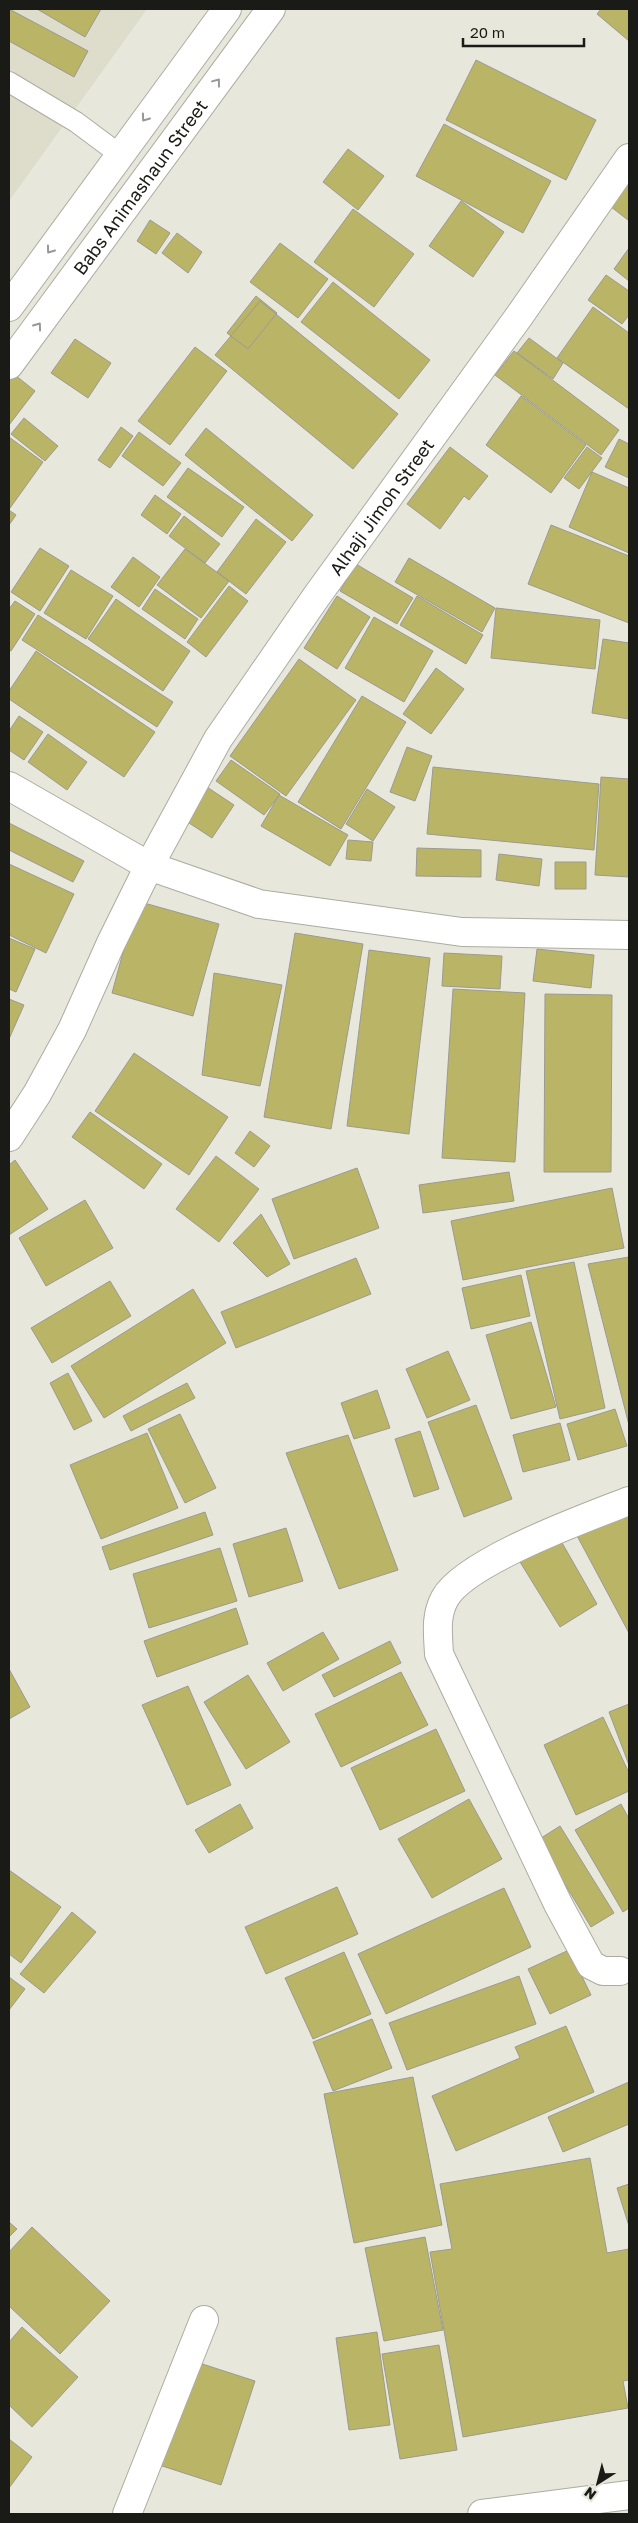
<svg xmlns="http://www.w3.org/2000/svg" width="638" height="2523" font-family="'Golos Text',sans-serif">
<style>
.built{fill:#deddcb}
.building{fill:#bab566;stroke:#9b9a90}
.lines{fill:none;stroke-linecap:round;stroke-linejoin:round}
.lane-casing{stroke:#acaca1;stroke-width:22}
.street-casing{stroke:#acaca1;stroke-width:30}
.secondary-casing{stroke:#acaca1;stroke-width:30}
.lane{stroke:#fff;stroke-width:20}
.street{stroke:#fff;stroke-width:28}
.secondary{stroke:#fff;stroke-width:28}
.oneway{stroke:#989896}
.labels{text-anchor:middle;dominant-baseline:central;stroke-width:4.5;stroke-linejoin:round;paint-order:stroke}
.street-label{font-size:18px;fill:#1a1a16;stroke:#e7e7dc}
</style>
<rect width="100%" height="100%" fill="#e7e7dc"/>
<path class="built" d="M9 9H147L9 201Z"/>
<path class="building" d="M9 9 88 51 74 77 9 41Z
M37 9H101L85 37Z
M601 9H629V41L597 14Z
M476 60 596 120 566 180 446 120Z
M444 124 551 181 523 233 416 176Z
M348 149 384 176 358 210 323 182Z
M629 174V219L628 220 606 203Z
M461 201 504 232 473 277 429 246Z
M353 209 414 254 374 307 314 262Z
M150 220 170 233 156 254 137 241Z
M177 233 202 252 188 273 162 253Z
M280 243 328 279 298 318 250 282Z
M629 248V281L614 269Z
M606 275 629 291V315L622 324 588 300Z
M333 282 430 360 399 399 301 322Z
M256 296 277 313 248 349 227 333Z
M260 301 398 414 353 469 215 355Z
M593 307 629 333V409L557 358Z
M529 338 563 363 553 379 517 353Z
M75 339 111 363 88 398 51 373Z
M195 347 227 371 170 445 138 421Z
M514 351 619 430 601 455 495 375Z
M10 371 35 391 9 425V372Z
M521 396 586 445 551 493 486 445Z
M24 418 58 446 45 461 11 434Z
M121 427 133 436 110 468 98 460Z
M206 428 313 515 292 541 185 455Z
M139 432 181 463 163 486 122 456Z
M9 437 43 462 10 508 9 506Z
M619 439 629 444V478L605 467Z
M450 447 488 476 469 500 464 496 440 529 407 504Z
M587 447 602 458 579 489 564 478Z
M188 468 244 507 222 537 167 497Z
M592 472 629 488V553L569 527Z
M155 495 181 514 167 534 141 515Z
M9 510 16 515 9 525Z
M184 516 220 544 205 563 169 536Z
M256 519 286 542 246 594 217 572Z
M551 525 629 556V623L528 584Z
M40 548 69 566 40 611 11 592Z
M185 549 229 581 201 618 157 585Z
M133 557 160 577 139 607 111 587Z
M409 558 495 608 482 632 395 582Z
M356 564 413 598 397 624 340 591Z
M71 570 113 596 86 639 44 613Z
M229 586 248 601 206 657 187 642Z
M155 589 198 619 185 639 142 609Z
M337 596 370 617 337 669 304 648Z
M417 596 483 635 466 664 400 625Z
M116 599 190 651 163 691 88 639Z
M15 601 35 614 11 651 9 650V609Z
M496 608 600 620 595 669 491 658Z
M38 615 173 702 157 727 22 640Z
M374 617 433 651 404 702 345 668Z
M603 639 629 643V719L592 713Z
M36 651 155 732 124 777 9 699V691Z
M299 659 356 700 286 796 230 756Z
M436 668 464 689 431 734 403 714Z
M362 696 406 722 341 829 298 802Z
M19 716 43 732 24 760 9 750V731Z
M48 734 87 762 67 790 28 762Z
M407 747 432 756 415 801 390 792Z
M231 760 280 794 264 815 216 781Z
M433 767 599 784 594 850 427 834Z
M601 777 629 779V877L595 875Z
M201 783 234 805 212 838 180 817Z
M367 789 395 807 373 841 346 824Z
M279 795 348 835 330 866 261 826Z
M9 823 84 861 73 882 9 850Z
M348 840 373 842 371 861 346 859Z
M417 848 481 850V877L416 876Z
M499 854 542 859 539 886 496 880Z
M555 862H586V889H555Z
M9 864 74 894 46 953 9 935Z
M137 901 219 924 193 1016 112 993Z
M295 933 363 944 331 1129 264 1117Z
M9 938 35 949 16 992 9 989Z
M537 949 594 955 591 988 533 981Z
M369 950 430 958 409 1134 347 1126Z
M444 953 502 956 500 989 442 986Z
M214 973 282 985 260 1086 202 1075Z
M453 989 525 993 515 1162 442 1158Z
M545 994 612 995 611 1172H544Z
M9 999 24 1005 9 1039Z
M134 1053 228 1117 189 1175 95 1111Z
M90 1112 162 1164 144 1189 72 1137Z
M250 1131 270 1146 254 1167 235 1153Z
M216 1156 259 1189 219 1242 176 1209Z
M15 1160 48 1209 9 1235V1165Z
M357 1168 379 1228 294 1259 272 1199Z
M509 1172 514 1201 423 1213 419 1185Z
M612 1188 624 1248 463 1280 451 1221Z
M85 1200 113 1248 46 1286 19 1238Z
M261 1214 290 1264 267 1277 233 1243Z
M629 1257V1425L588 1264Z
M356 1258 371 1294 236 1348 221 1312Z
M574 1262 605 1408 560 1419 526 1271Z
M521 1275 530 1316 471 1329 462 1288Z
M110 1281 131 1316 52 1363 31 1328Z
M193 1289 226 1343 104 1418 71 1366Z
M531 1322 556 1407 511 1419 486 1335Z
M448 1351 470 1400 427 1418 406 1369Z
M68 1373 92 1421 74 1430 50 1383Z
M187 1383 195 1398 131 1431 123 1416Z
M377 1390 390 1428 354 1439 341 1403Z
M476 1405 512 1499 464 1517 428 1422Z
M615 1409 627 1446 578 1460 567 1424Z
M180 1414 216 1488 185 1503 148 1429Z
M560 1423 570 1460 523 1472 513 1435Z
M420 1431 439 1489 414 1497 395 1439Z
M147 1433 178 1508 101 1539 70 1465Z
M348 1435 398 1570 339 1589 286 1453Z
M205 1512 213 1535 110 1570 102 1547Z
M629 1514V1633L575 1532Z
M286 1528 303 1581 249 1597 233 1544Z
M557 1534 597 1604 560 1627 517 1557Z
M220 1548 237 1601 149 1628 133 1574Z
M236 1608 248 1644 157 1677 144 1641Z
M323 1632 339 1659 283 1691 267 1663Z
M390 1641 401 1663 334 1697 322 1675Z
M9 1669 30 1707 9 1719Z
M401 1672 428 1725 341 1767 315 1714Z
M248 1675 290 1742 246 1769 204 1702Z
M188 1686 231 1785 187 1805 142 1705Z
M629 1704V1765L609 1712Z
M603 1717 629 1773V1791L576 1815 544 1745Z
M436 1729 465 1791 380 1830 351 1768Z
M469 1799 502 1859 432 1898 398 1839Z
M240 1804 253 1828 209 1853 195 1830Z
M621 1804 629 1819V1908L623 1912 575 1830Z
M560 1826 614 1913 591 1927 538 1840Z
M9 1870 61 1907 21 1963 9 1954Z
M337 1887 358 1934 266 1974 245 1927Z
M504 1888 531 1947 386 2014 358 1954Z
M72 1912 96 1932 44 1993 20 1974Z
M569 1950 591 1995 550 2014 528 1969Z
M344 1952 371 2014 313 2039 285 1978Z
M519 1976 536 2024 407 2070 389 2023Z
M9 1977 25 1989 9 2010Z
M372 2019 392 2068 333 2091 313 2042Z
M566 2026 594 2092 456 2151 432 2096 520 2058 515 2047Z
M413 2077 442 2225 354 2243 324 2094Z
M629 2082V2124L563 2152 548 2117Z
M590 2158 607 2253 629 2249V2380L623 2381 628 2408 463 2437 430 2252 452 2249 440 2184Z
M629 2184V2226L617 2188Z
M9 2222 17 2229 9 2237Z
M32 2227 110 2301 60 2354 9 2306V2252Z
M425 2237 443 2330 384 2341 365 2248Z
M22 2327 78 2377 32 2427 9 2405V2342Z
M377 2332 390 2425 349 2430 336 2338Z
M439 2345 457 2450 400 2459 382 2354Z
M190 2360 255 2381 221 2485 156 2464Z
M9 2439 32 2457 9 2488Z"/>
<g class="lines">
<g class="lane-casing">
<path id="lane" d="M9 82 76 122 119 154"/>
</g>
<g class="street-casing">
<g id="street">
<path d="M9 786 149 866 259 904 462 932 629 935"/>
<path id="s1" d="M9 1137 37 1094 72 1030 111 943 149 866 218 739 316 597 520 315 629 158"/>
<path d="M620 1971H603L591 1965 558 1904 439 1654C438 1634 435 1616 445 1598 466 1561 588 1517 629 1501"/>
<path d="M127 2514 204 2320"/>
<path d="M482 2514 629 2495"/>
</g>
</g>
<g class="secondary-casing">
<g id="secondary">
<path d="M9 307 227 9"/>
<path id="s2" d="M9 365 271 9"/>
</g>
</g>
<use href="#lane" class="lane"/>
<use href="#street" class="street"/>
<use href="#secondary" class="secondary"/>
</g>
<defs><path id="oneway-chevron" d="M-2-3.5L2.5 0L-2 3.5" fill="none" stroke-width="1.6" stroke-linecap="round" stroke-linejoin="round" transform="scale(1.25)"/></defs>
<g class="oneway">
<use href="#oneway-chevron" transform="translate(217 82) rotate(-53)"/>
<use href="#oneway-chevron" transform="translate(145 118) rotate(126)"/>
<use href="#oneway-chevron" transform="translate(50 250) rotate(126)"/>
<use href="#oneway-chevron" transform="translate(38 326) rotate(-54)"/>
</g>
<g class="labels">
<g class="street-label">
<text stroke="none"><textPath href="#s2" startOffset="221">Babs Animashaun Street</textPath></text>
<text stroke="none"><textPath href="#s1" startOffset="734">Alhaji Jimoh Street</textPath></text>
</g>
</g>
<rect width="638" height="2523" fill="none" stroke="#1a1a16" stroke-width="20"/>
<g transform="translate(598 2483) rotate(216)" stroke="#e7e7dc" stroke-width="4" paint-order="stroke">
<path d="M0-4L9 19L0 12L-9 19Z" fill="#1a1a16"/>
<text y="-8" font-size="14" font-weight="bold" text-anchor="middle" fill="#1a1a16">N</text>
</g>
<path d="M463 38v8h121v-8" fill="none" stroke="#1a1a16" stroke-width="2.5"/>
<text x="470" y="38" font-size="15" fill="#1a1a16" stroke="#e7e7dc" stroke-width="4" paint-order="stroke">20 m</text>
</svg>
